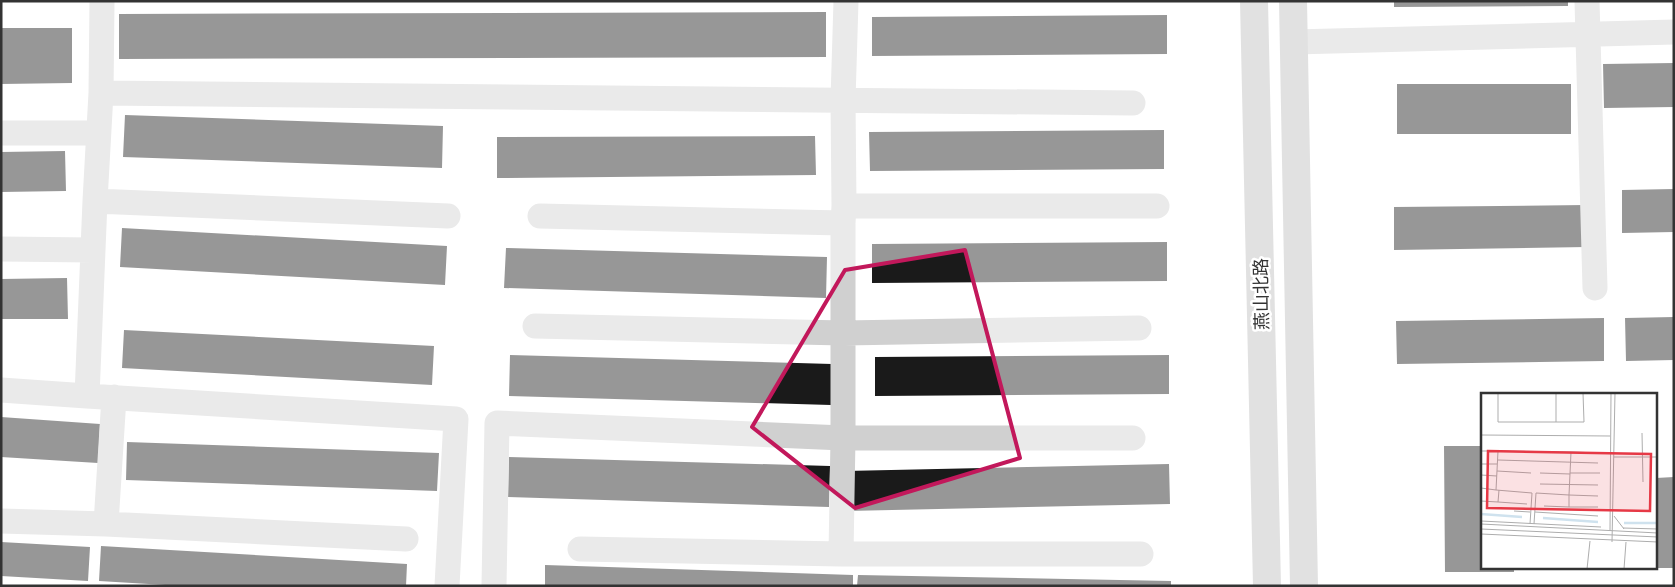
<svg xmlns="http://www.w3.org/2000/svg" width="1675" height="587" font-family="'PT Sans','Noto Sans SC',sans-serif">
<style>
.building{fill:#1a1a1a}
.lines{fill:none;stroke-linecap:round;stroke-linejoin:round}
.street{stroke:#d0d0d0;stroke-width:25}
.secondary{stroke:#bdbdbd;stroke-width:28}
.marked{fill:none;stroke:#c2185b;stroke-width:4;stroke-linejoin:round}
.labels{text-anchor:middle;dominant-baseline:central;stroke-width:5;stroke-linejoin:round;paint-order:stroke}
.street-label{font-size:18px;fill:#333;stroke:#fff}
.inset-river{fill:none;stroke:#cfe2ee;stroke-width:2.5}
.inset-road{fill:none;stroke:#adadad;stroke-width:1}
.view{fill:#e63946;fill-opacity:0.15;stroke:#e63946;stroke-width:2.5}
.inset-edge{fill:none;stroke:#333;stroke-width:2.5}
</style>
<rect width="100%" height="100%" fill="#fff"/>
<path class="building" d="M1394 1H1568V6L1394 7Z
M826 12V57L119 59V14Z
M1167 15V54L872 56V17Z
M1 28H72V83L1 84Z
M1674 63V107L1604 108 1603 64Z
M1397 84H1571V134H1397Z
M125 115 443 126 442 168 123 157Z
M1164 130V169L870 171 869 132Z
M815 136 816 175 497 178V137Z
M65 151 66 191 1 192V152Z
M1674 189V232L1622 233V190Z
M1586 205 1587 247 1394 250V207Z
M122 228 447 246 445 285 120 267Z
M1167 242V281L872 283V244Z
M506 248 827 257 826 298 504 288Z
M67 278 68 319H1V279Z
M1674 317V360L1626 361 1625 318Z
M1604 318V361L1397 364 1396 321Z
M124 330 434 346 432 385 122 368Z
M510 355 832 364 831 405 509 396Z
M1169 355V394L875 396V357Z
M1 417 100 424 98 463 1 457Z
M127 442 439 453 437 491 126 480Z
M1444 446H1482V568H1514V572H1445Z
M509 457 830 466 829 507 508 497Z
M1169 464 1170 504 846 511 845 471Z
M1674 477V568H1656V478Z
M1 542 90 547 88 581 1 576Z
M101 546 407 564 406 586H182L99 581Z
M545 565 853 575V586H545Z
M858 575 1171 581V586H857Z"/>
<g class="lines">
<path class="street" d="M102 1 101 93 95 201 87 396 456 419 447 586
M1587 1 1595 288
M1294 42 1674 32
M101 93 1133 103
M1 133H98
M95 201 448 216
M844 206H1157
M540 216 843 223
M1 249 93 250
M535 326 844 333 1139 328
M1 390 87 396
M114 397 106 524 406 539
M1133 438H843L841 554H1141
M1 521 106 524
M580 549 841 554
M494 586 497 423 843 438V223L844 206 843 100 846 1"/>
<path class="secondary" d="M1254 1 1267 586
M1293 1 1304 586"/>
</g>
<path d="M0 0H1675V587H0ZM965 250 1020 458 855 508 752 427 845 270Z" fill="#fff" fill-opacity=".55" fill-rule="evenodd"/>
<path class="marked" d="M965 250 1020 458 855 508 752 427 845 270Z"/>
<g class="labels">
<g class="street-label">
<text transform="translate(1261 294) rotate(-91)">燕山北路</text>
</g>
</g>
<g transform="translate(1481 393)">
<rect width="176" height="176" fill="#fff"/>
<path class="inset-river" d="M0 121 41 124M62 125 117 129M143 130H177"/>
<path class="inset-road" d="M17 0V29H103L102 0M75 29V0M161 40 162 89M0 42 129 43M0 58H17M90 59 118 60M133 64H177M17 67 117 70M0 71H16M16 78 50 80M59 80 89 81M89 80H119M0 82 16 83M59 91 117 92M0 95 15 97M18 97 17 109 46 111M117 103 88 102V114H117M0 108 17 109M63 113 88 114M33 118 49 119M54 119 117 123M133 123 143 136M0 128 120 134M0 131 177 140M49 131 51 100 15 97 17 58 90 59 88 102 55 100 53 131M142 135 177 136M0 136 177 144M129 138 130 0M0 141 177 149M131 149 134 0M106 176 109 148M143 176 145 149"/>
<path class="view" d="M7 58 170 61 169 118 6 115Z"/>
<rect width="176" height="176" class="inset-edge"/>
</g>
<rect width="1675" height="587" fill="none" stroke="#333333" stroke-width="5"/>
</svg>
